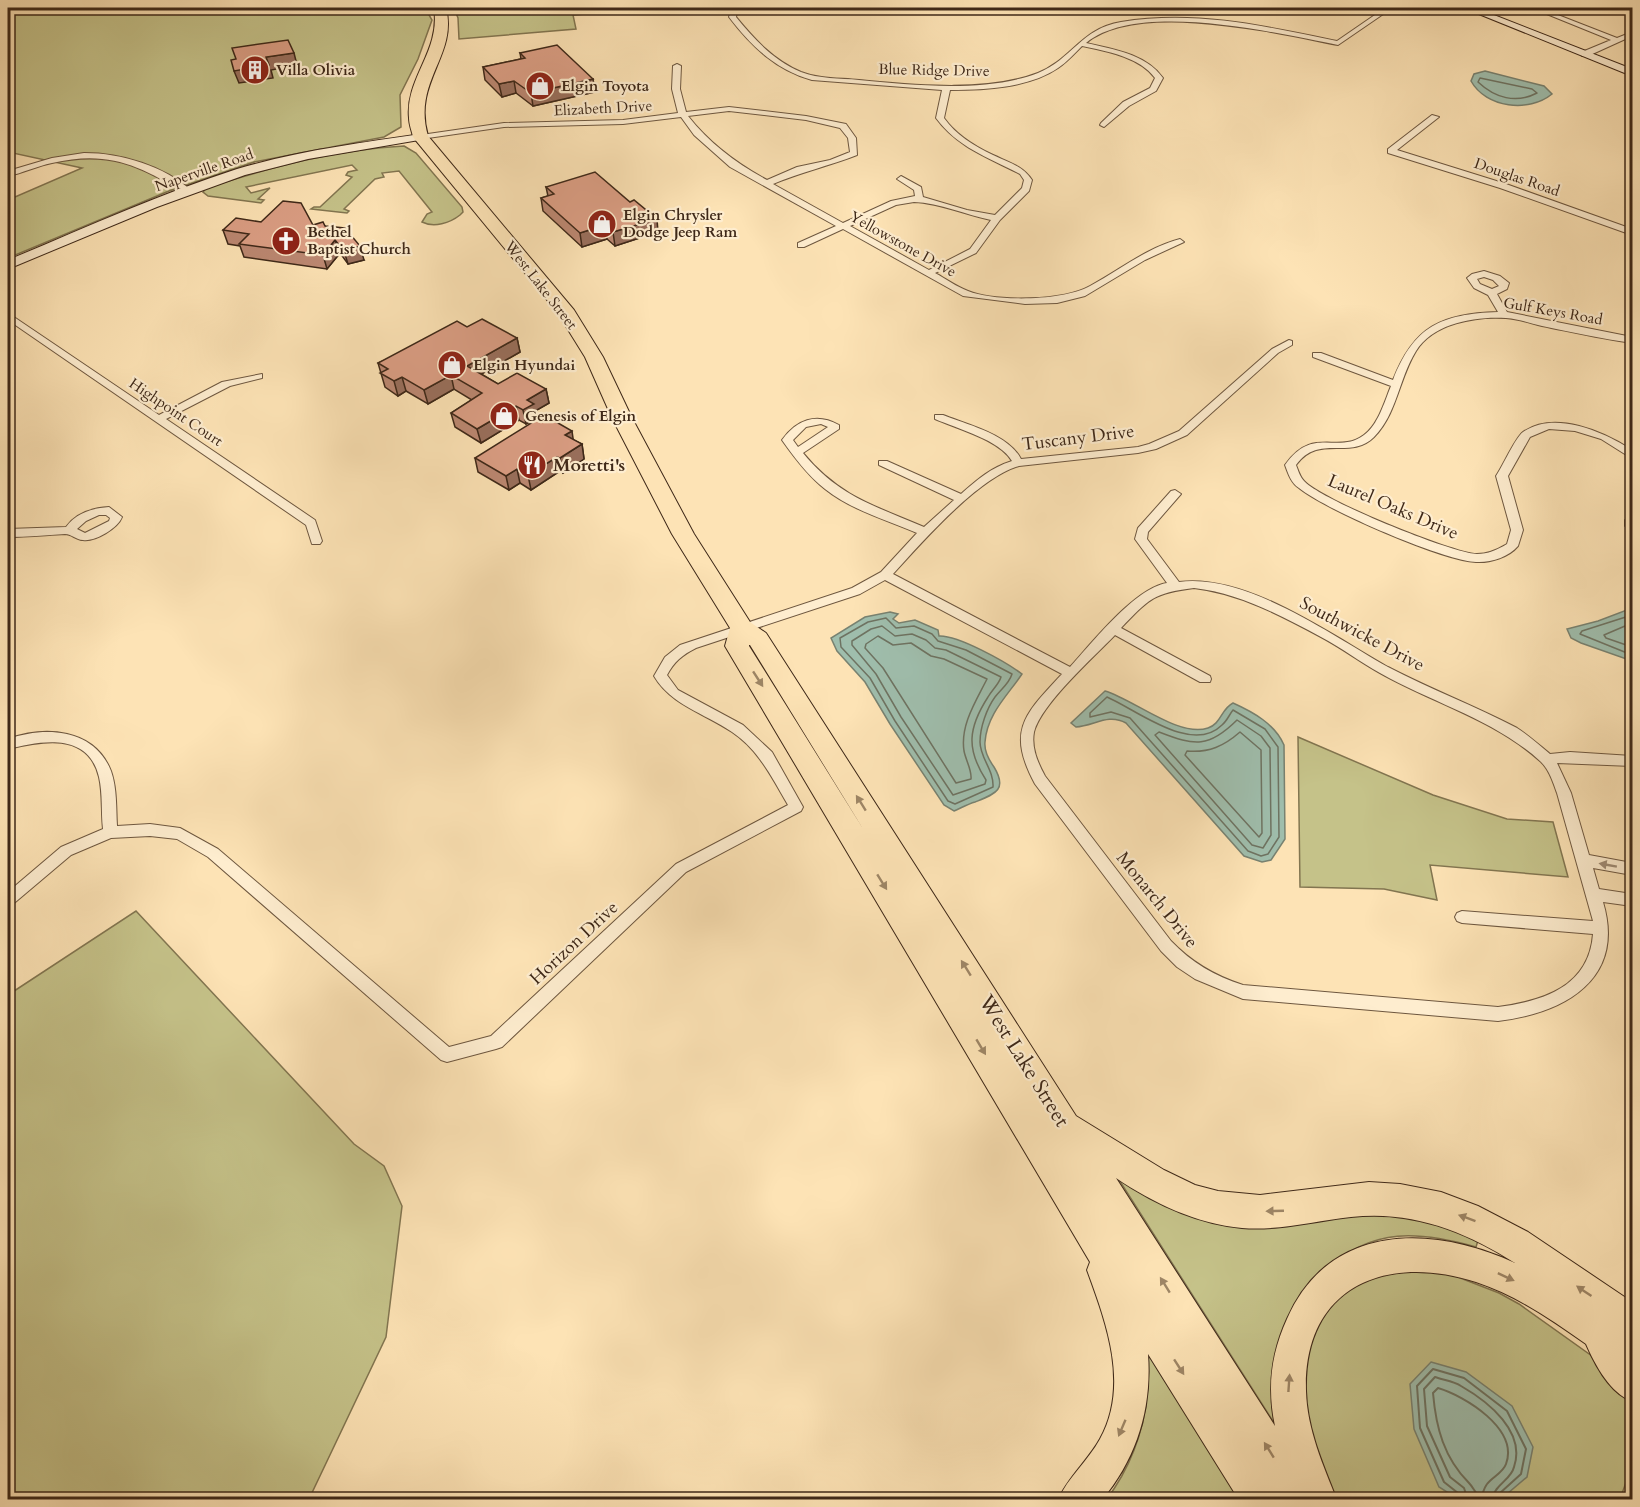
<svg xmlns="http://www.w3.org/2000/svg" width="1640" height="1507" font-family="Cardo,serif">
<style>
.green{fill:#c5c289;stroke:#827550;stroke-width:1.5}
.water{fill:#9fbead;stroke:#788271;stroke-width:1.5}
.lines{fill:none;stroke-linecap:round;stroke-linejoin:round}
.shore-far1{stroke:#6e7362;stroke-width:1.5}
.shore{stroke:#6e7362;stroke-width:2}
.street-casing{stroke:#6e573f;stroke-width:2}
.secondary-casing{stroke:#3e2818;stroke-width:2}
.highway-casing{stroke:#3e2818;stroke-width:2}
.street{fill:#feedcf;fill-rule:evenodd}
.secondary{fill:#feedcf;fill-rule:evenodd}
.highway{fill:#fde3b5;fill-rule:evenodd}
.wall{fill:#bc8872;stroke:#3e2818;stroke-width:1.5}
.shaded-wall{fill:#996f5c;stroke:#3e2818;stroke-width:1.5}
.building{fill:#db9e84;stroke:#3e2818;stroke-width:1.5}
.oneway{fill:#9e8666}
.oneway2{fill:#9e8a74}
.labels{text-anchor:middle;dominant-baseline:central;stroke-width:4.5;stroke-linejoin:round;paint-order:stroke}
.far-poi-label{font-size:15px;font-weight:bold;fill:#3e2818;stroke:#feedcf;text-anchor:start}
.far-street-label{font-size:15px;fill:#3e2818;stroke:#feedcf}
.street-label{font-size:18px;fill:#3e2818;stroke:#feedcf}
.poi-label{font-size:18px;font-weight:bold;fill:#3e2818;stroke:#feedcf;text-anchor:start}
.near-street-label{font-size:21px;fill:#3e2818;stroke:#feedcf}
</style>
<rect width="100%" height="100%" fill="#fde3b5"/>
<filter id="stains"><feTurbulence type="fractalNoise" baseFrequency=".00333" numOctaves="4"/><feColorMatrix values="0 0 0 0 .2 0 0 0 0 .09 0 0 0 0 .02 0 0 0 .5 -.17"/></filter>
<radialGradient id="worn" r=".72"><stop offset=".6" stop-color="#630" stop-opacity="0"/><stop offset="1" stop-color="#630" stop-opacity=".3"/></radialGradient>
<path class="green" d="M8 8H425L432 20 418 59 400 95 401 127 384 137 254 162 169 191 8 258V200L82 168 8 152Z
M454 8H667L573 15 576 29 459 39 458 18Z
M404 146 416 153 462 207 463 212 460 215C450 223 434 228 422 222L427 214 432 212 399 171 382 173 384 177 375 179 344 209 349 211 347 213 311 209 314 207H320L352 177 346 175 348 172 357 170 352 165 246 187 251 193 270 188 258 199 264 200 261 203 208 196 203 192 206 188C269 168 337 149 404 146Z
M1298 737 1433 795 1507 819 1553 822 1568 877 1430 865 1437 900 1384 889 1300 887Z
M136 911 354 1144 384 1166 402 1206 386 1337 309 1499H8V995Z
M1114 1172 1137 1186 1352 1214 1414 1215 1479 1237 1476 1247C1419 1231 1374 1227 1326 1269L1283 1437Z
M1389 1268 1450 1274 1499 1293 1519 1304 1606 1366 1628 1394 1632 1403V1466L1620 1499 1333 1500 1307 1435 1304 1362 1319 1320 1345 1289Z
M1143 1343 1239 1499 1106 1500C1129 1470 1144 1432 1147 1395 1148 1378 1144 1360 1143 1343Z"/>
<path class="water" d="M1485 71 1544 86 1552 94C1529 113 1486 108 1471 81L1474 74Z
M1632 608V661L1581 643 1571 638 1567 629 1598 621Z
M890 612 898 614 893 619 899 623 915 620 938 630 939 636C958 635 1006 662 1022 674 1008 695 987 714 985 742 984 751 989 760 994 767 1008 790 995 794 975 802 968 804 961 808 954 811L944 805 890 724 865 682 837 651 831 638 865 617Z
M1105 691C1133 699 1179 738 1208 728 1221 724 1221 709 1233 703 1253 712 1275 724 1284 745L1285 839 1271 860 1262 862 1244 856 1126 723C1108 713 1094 726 1076 727L1071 723Z
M1431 1362 1466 1372 1512 1406 1533 1447 1527 1477 1501 1499H1458L1439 1487 1414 1429 1410 1384Z"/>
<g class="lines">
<path class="shore-far1" d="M1480 78 1532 89 1537 93C1516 104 1495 98 1478 82Z
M1632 615 1582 631 1580 634 1632 655
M886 618 896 628 914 626 932 634 938 641 966 650 1012 674C1009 684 1001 689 995 697 987 708 980 727 980 742 980 758 994 770 993 787L955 804 948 801 895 721 870 678 841 647 840 638 868 622Z
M1632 623 1604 635 1606 638 1632 647
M882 626 895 636 912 634 926 640 935 648 946 650 1001 677C999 684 992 690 988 697 968 728 966 749 986 780L985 784 953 795 901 717 876 674 852 645V641L871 629Z
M878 636 893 645 911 643 931 656 944 659 987 679C976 701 960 725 964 751 966 761 972 770 971 779L956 783 883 668 865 648 866 644Z
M1107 697C1137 710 1192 755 1222 725 1227 721 1229 715 1233 710L1265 729 1278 747 1279 837 1268 854 1261 856 1248 851 1130 718 1111 712 1090 717V713Z
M1237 720 1261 736 1270 748 1271 835 1263 848 1252 845 1155 735 1159 732C1195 746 1209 748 1237 720Z
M1240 732 1261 750 1262 833 1259 837 1185 755 1187 751C1209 753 1224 746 1240 732Z"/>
<path class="shore" d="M1438 1388C1465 1396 1519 1429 1506 1464 1503 1473 1492 1477 1487 1484 1484 1488 1483 1493 1481 1497 1475 1494 1474 1488 1469 1483 1444 1458 1436 1428 1433 1393Z
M1460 1500 1458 1493 1444 1482 1420 1428 1417 1386 1433 1369 1464 1378 1507 1411 1526 1449 1521 1474 1500 1493 1499 1500
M1468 1500 1464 1488 1450 1477 1427 1426 1424 1389 1435 1377C1443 1380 1454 1381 1461 1386 1489 1402 1526 1432 1514 1467 1511 1480 1496 1483 1491 1500"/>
<g class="street-casing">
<path id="street" d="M732 8H738L736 17C754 39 773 60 801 72 819 79 840 78 859 80 913 85 986 93 1038 73 1071 60 1082 28 1121 22 1195 10 1265 26 1337 41L1385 8H1392L1338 45C1276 33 1138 0 1086 43 1113 49 1146 54 1163 78L1156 91 1129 106 1104 127 1100 125 1101 123 1123 102 1150 88 1155 78C1140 57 1106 51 1082 46 1074 54 1067 62 1058 68 1029 88 984 90 950 90L944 118C956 135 974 146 993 155 1008 162 1023 166 1032 180L1029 191 1000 220 976 253 935 273C946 279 957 287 968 291 996 302 1063 301 1090 286 1120 270 1146 248 1180 239L1184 242 1145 260 1085 296 1057 303 1025 304 963 296 843 229 804 247H798V243L836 226 730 167 694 135 681 117 623 124 504 127 421 139 417 137 421 135 504 123 623 120 678 113 672 89 673 66 677 64 681 66 680 89 686 112 729 107 806 116 846 124 856 138 857 155C829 166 801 172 773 184L843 223 891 201 915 196 914 190 897 179 901 176 921 187 923 197 967 210 995 215 1022 188 1024 180 1020 174C989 158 957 147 936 118L942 90 812 80C776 70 751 46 729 17ZM729 111 806 120 840 128 848 138 850 152 830 160 797 167 767 180C736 163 710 144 688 116ZM914 202C940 203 966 215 991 220L970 249 929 270 850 226 896 205Z
M1532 8H1540L1617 38 1632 32V36L1588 56H1582V52L1611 40Z
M1432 115 1439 117 1397 150 1506 184 1632 229V235L1500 188 1388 153V149Z
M84 153C122 153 164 166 192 191L185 193C138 165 108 150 52 163 37 166 23 173 8 176V171L52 158Z
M1484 271 1500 276 1509 283 1507 289 1497 294 1507 312 1632 337V343C1602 339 1572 332 1542 326 1530 323 1519 319 1506 318 1476 316 1433 323 1416 351 1399 378 1397 414 1374 437 1350 461 1319 433 1296 465 1298 470 1300 477 1304 481 1321 500 1451 553 1477 554 1488 554 1497 550 1507 544L1511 530 1496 476C1503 466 1515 438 1523 432 1555 410 1604 432 1632 450V457L1628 456 1601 439 1575 431 1549 429 1530 437 1508 476 1523 530 1518 546C1509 557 1490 563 1476 562 1442 560 1326 510 1299 488 1291 483 1288 473 1285 465 1313 425 1337 455 1364 435 1378 425 1384 403 1391 386L1313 357V353H1321L1393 380C1414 326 1441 314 1498 312L1488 295 1474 288 1467 278 1472 274ZM1484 277 1493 280 1499 286 1492 289 1480 284 1477 279Z
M8 313 159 415 222 382 262 374V378L230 386 166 419 315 520 322 541 320 544H312L306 525 8 320Z
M1289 340 1292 341V345L1278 353 1187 435 1156 449 1138 453 1019 466C978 478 922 542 893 574L1070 667C1092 643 1135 588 1167 583L1135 539 1138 528 1171 491 1175 490 1181 494 1148 532 1147 539 1179 582C1246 573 1331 635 1388 667 1430 689 1475 706 1517 728 1528 735 1539 745 1550 754L1570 752 1632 756V766L1557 763 1571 793 1589 855 1632 863V875L1593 868 1599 889 1632 894V906L1603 902C1626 979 1565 1013 1498 1021L1243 999 1195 979 1177 967 1161 951 1035 784C1006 730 1025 714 1062 674L885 580 860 594 696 648C682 655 674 662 667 675L678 690 743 725 772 752 803 807 801 811 686 872 502 1047 496 1049 447 1062 441 1060 208 857 177 839 150 836 111 838 71 855 13 904 8 906V892L61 847 103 829C101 812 103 794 99 777 88 731 40 741 8 749V739C45 726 94 728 111 771 117 788 116 808 117 826L150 824 180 828 218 849 449 1047 491 1036 676 864 788 805C772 778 759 750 732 732 704 713 671 705 654 676L665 657 680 645 852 588 881 572 917 533C887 520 851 510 825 489 808 476 794 457 782 440 796 420 816 412 839 425V429L803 453C838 496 875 506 924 527L954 500 879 465V461H887L961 494C977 480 990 468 1012 461 1000 440 958 429 935 419V415H943C968 425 1008 434 1021 459L1138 447 1149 444 1179 431 1272 349ZM821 424 828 427 798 447 793 440 806 427ZM1194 588C1239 593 1282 616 1321 637 1342 648 1360 662 1380 673 1433 703 1495 720 1540 761 1549 769 1553 782 1557 793L1593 921 1462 911 1457 913 1455 917 1457 921 1462 923 1593 934C1589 987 1543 1001 1498 1007L1243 985C1215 976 1192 963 1171 941L1045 776C1038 763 1031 748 1034 732 1041 704 1094 657 1115 635L1200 682H1210L1211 679 1210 676 1121 628C1149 599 1153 593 1194 588Z
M8 481 14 484V490L8 494Z
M109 507 122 517C118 528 95 542 83 540 76 540 72 534 65 534 46 535 27 537 8 537V529L66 527C76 513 93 508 109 507ZM99 515H106L110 518 109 521 85 533 77 529 86 521Z
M1632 516V526H1625V520Z"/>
</g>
<g class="secondary-casing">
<path id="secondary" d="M1464 8H1476L1632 69V76Z
M421 134 427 137 425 139 308 159 245 175 157 207 8 269V260C83 229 159 194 237 169 297 151 359 143 421 134Z"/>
</g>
<g class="highway-casing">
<path id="highway" d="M434 8H446C458 56 412 81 428 136L574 310 603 357 632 418 694 534 750 622 766 633 1076 1116 1164 1170 1195 1185 1218 1191 1260 1195 1369 1182 1400 1184 1441 1192 1478 1206 1528 1232 1632 1302V1401C1611 1394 1595 1365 1586 1344 1552 1320 1516 1295 1476 1282 1387 1253 1303 1286 1306 1391 1307 1429 1323 1465 1337 1500H1239L1148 1354C1152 1408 1137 1458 1102 1500H1058C1068 1477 1088 1461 1100 1439 1130 1385 1106 1322 1087 1270L1090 1262 725 646 730 628 672 534 612 418 585 357 557 312 413 137C412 131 409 125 409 118 405 78 441 51 434 8ZM749 645H750L865 832 749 646ZM1116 1178C1153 1203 1197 1224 1242 1228 1279 1231 1315 1221 1351 1217 1411 1210 1465 1231 1515 1263 1431 1224 1329 1223 1287 1319 1271 1354 1267 1388 1275 1426Z"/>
</g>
<use href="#street" class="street"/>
<use href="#secondary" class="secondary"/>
<use href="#highway" class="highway"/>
</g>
<path class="wall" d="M520 53 593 79 595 92 533 106 516 93 502 97 485 80 483 67 521 59Z
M546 187 658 232 615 246 607 239 582 247 543 211 541 198 548 196Z
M261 222 325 226 364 260 348 264 340 253 327 269 244 257 240 246 228 244 223 230Z
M467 327 517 338 520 352 481 374 498 384 546 389 549 403 535 411 537 418 526 424 519 420 481 443 455 427 451 413 472 400 454 389 428 404 406 391 398 396 385 387 378 363Z
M573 440 582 444 584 459 563 473 560 471 531 490 520 483 509 490 478 472 475 458Z"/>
<path class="shaded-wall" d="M294 53 297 65 271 70 273 78 239 83 234 71 266 57Z
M593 79 595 92 533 106 531 93Z
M514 81 516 93 502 97 499 84Z
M657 219 658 232 615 246 613 232Z
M605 225 607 239 582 247 580 233Z
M335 240 340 253 327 269 323 255Z
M360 246 364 260 348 264 344 251Z
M517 338 520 352 471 380 467 366Z
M451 375 454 389 428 404 424 390Z
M402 377 406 391 398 396 394 381Z
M546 389 549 403 535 411 537 418 526 424 523 410 527 400Z
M516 406 519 420 481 443 477 429Z
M572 431 574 445 565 435Z
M582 444 584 459 563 473 560 458Z
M557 457 560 471 531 490 528 475Z
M517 469 520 483 509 490 506 476Z"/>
<path class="building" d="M288 40 294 53 266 57 269 65 234 71 231 60 236 59 232 48Z
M557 45 593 79 531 93 514 81 499 84 483 67 525 58 520 53Z
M595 172 630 202 634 200 657 219 613 232 605 225 580 233 541 198 554 194 546 187Z
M283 201 301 203 313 225 323 222 325 226 345 228 360 246 344 251 335 240 323 255 239 244 249 234 223 230 236 218 261 222Z
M482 319 517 338 467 366 498 384 517 373 546 389 527 400 534 404 523 410 516 406 477 429 451 413 482 393 451 375 424 390 402 377 394 381 380 373 388 369 378 363 457 321 467 327Z
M544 415 572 431 565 435 582 444 560 458 557 457 528 475 517 469 506 476 475 458Z"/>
<defs><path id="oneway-solid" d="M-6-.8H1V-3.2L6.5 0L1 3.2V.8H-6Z" transform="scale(1.5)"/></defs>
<g class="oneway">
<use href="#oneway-solid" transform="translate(758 679) rotate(57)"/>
<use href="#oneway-solid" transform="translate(861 803) rotate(-122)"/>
<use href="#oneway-solid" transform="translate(882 882) rotate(58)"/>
<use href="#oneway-solid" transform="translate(966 968) rotate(-122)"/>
<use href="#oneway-solid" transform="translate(981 1047) rotate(59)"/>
<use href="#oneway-solid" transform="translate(1275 1211) rotate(178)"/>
<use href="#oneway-solid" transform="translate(1467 1218) rotate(-160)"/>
<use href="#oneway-solid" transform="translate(1506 1277) rotate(25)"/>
<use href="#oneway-solid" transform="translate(1165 1285) rotate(-122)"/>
<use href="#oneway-solid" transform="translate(1584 1291) rotate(-146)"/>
<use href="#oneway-solid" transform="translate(1179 1367) rotate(57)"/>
<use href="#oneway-solid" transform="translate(1289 1383) rotate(-86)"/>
<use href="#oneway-solid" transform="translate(1122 1428) rotate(113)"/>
<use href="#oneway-solid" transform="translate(1269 1450) rotate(-122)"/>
</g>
<use class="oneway2" href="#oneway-solid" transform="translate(1608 865) rotate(-170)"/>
<defs>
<g id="building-disc" transform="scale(1.5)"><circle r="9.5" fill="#8f2418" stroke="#feedcf"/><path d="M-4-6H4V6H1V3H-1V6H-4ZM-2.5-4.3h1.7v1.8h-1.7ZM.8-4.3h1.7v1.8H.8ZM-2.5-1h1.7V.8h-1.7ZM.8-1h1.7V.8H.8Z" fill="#fff"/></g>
<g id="shop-disc" transform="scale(1.5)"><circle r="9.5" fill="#8f2418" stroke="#feedcf"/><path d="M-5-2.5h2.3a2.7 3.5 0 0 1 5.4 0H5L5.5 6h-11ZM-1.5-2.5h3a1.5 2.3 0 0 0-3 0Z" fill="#fff"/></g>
<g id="church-disc" transform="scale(1.5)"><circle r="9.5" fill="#8f2418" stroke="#feedcf"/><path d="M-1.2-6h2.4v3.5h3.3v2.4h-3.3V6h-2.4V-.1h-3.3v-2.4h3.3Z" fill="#fff"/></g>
<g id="restaurant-disc" transform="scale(1.5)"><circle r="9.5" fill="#8f2418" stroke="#feedcf"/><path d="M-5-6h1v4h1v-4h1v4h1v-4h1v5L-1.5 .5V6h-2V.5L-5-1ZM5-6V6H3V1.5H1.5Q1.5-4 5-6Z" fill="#fff"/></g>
</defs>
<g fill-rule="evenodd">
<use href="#building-disc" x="255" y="70"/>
<use href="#shop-disc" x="540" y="86"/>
<use href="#shop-disc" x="602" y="224"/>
<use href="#church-disc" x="286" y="241"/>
<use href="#shop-disc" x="452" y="365"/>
<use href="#shop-disc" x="504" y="416"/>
<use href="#restaurant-disc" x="532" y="465"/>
</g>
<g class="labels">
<g class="far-poi-label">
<text x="276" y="70">Villa Olivia</text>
<text x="561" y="86">Elgin Toyota</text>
<text x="623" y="215">Elgin Chrysler<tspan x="623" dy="17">Dodge Jeep Ram</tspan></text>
<text x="307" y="232">Bethel<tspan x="307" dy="17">Baptist Church</tspan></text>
<text x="473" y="365">Elgin Hyundai</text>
<text x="525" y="416">Genesis of Elgin</text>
</g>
<g class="far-street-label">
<text transform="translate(934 70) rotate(1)">Blue Ridge Drive</text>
<text transform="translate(603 108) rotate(-3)">Elizabeth Drive</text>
<text transform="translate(204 170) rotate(-19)">Naperville Road</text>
<text transform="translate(1517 177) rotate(19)">Douglas Road</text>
<text transform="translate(903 244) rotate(29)">Yellowstone Drive</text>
<text transform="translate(541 285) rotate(52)">West Lake Street</text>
<text transform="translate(1553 311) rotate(10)">Gulf Keys Road</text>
<text transform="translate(176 412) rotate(34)">Highpoint Court</text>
</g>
<g class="street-label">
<text transform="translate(1078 438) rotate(-7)">Tuscany Drive</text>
<text transform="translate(1393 507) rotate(23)">Laurel Oaks Drive</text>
<text transform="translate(1362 634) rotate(28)">Southwicke Drive</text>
<text transform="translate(1157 900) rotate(51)">Monarch Drive</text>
<text transform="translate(574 943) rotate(-43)">Horizon Drive</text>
</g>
<g class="poi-label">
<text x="553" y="465">Moretti's</text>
</g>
<g class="near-street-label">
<text transform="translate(1024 1061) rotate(58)">West Lake Street</text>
</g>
</g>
<rect width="1640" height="1507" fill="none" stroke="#fde3b5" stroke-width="30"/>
<rect x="9" y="9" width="1622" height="1489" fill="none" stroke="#3e2818" stroke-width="3"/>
<rect x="15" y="15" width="1610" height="1477" fill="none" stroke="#3e2818" stroke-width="1.5"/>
<rect width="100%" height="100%" filter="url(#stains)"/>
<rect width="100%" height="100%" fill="url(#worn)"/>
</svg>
